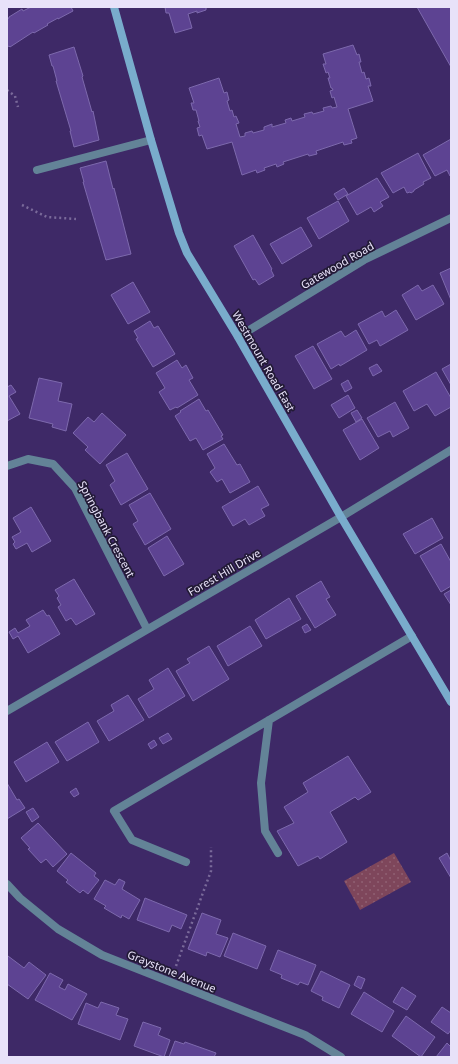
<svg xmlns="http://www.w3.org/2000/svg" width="458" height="1064" font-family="'Noto Sans',sans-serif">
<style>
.green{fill:url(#green-dots)}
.building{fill:#5d4392;stroke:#7d69ad}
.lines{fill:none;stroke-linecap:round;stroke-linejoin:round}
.path{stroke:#7a6a9a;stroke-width:2.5;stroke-dasharray:2 3;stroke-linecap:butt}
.service{stroke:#638397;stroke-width:8}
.minor{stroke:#638397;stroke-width:8}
.secondary{stroke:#79accc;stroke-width:8}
.labels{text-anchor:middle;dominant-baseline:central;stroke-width:3.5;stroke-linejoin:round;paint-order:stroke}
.street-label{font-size:11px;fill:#e8e2f9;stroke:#221a35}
</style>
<defs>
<pattern id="green-dots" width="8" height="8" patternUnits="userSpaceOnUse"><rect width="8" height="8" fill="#7e465b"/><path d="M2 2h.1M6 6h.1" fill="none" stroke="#906073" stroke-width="1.8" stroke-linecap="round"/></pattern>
</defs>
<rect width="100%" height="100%" fill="#3e2967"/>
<path class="green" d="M394 853 411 882 360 910 344 881Z"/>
<path class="building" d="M31 7H71L73 11 58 19V18L47 24 48 25 34 33 33 32 10 47 9 46 7 47V19L9 18V17L22 9 23 11Z
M165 7H208L206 8V10L197 13V11L188 14 192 28 175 33 169 13H166Z
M417 7H451V67Z
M353 45 357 55 359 54 361 62H359L362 73 364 72 366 79 369 78 371 86H368L373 101 348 109 357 138 351 140 352 143 344 145 343 142 316 151 317 154 309 156 308 154 283 162 284 164 277 167 276 164 264 168 265 170 257 173 256 170 242 175 232 142 207 149 202 135 199 136 197 128 200 127 198 121H199L196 110H193L191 103H194L189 88 219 78 224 93 227 92 229 100 227 101 230 111 232 110 234 117 236 116 239 123 236 124 240 137 245 136V133L252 131 253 133 264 130V127L272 124V127L286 123 285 120 291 118 292 121 305 117 304 114 312 112 313 114 324 111 323 108 331 106 332 108 337 107 334 97 332 98 330 91 333 90 332 88H331L328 78H330L328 72 326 73 323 64H326L323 54Z
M74 47 83 76 82 77 92 112 93 111 99 140 74 147 70 131H71L56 81H57L53 66H52L49 55Z
M451 139V175L450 176 447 170 435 176 423 155Z
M418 153 431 178 423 182 424 184 414 190V191L411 193 410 192 407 193 404 187 393 193 381 173Z
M106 161 113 189 114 188 131 254 106 260 83 182H84L80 168Z
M377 178 389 197 380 202 383 206 374 212 371 207 357 215 346 196Z
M344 188 348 194 338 200 334 194Z
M338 201 349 221 319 239 307 218Z
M301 227 312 246 282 264 270 244Z
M253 235 272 269 271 270 274 276 259 285 255 279 253 280 234 246Z
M451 268V300L440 273Z
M133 282 150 312 128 324 111 295Z
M418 285 422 291 433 285 444 304 416 320 402 295Z
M396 310 408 330 380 346 377 340 369 344 358 324 382 311 385 317Z
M150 321 154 328 158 326 175 354 153 367 136 339 138 338 134 331Z
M356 330 367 350 340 366 339 364 331 369 317 344 341 331 345 337Z
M313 346 332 379 314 389 295 356Z
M177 360 182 368 186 365 193 378 189 380 198 395 177 408 176 407 170 410 159 392 165 388 156 373Z
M377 364 382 371 373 376 369 368Z
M451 364V385L442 369Z
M436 372 451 398V407L435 416 427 404 414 411 403 391Z
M39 378 62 383 58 401 72 404 66 431 52 427 53 424 29 418Z
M348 380 352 388 345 392 341 384Z
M11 385 16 392 9 396 20 414 7 421V387Z
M348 395 355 408 339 418 331 405Z
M199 399 206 411 208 410 223 435 221 436 223 439 203 450 196 438 190 441 175 416 181 412 180 411Z
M395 402 409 428 393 437 390 431 378 437 367 418Z
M357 410 362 418 356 422 351 413Z
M102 413 126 435 100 464 85 450 88 447 73 433 88 417 94 422Z
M362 419 379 448 360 460 343 430Z
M224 444 237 465 240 464 250 482 230 493 222 479 217 482 210 472 215 468 207 454Z
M127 453 148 489 121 505 110 485 115 481 106 465Z
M258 486 269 505 261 509 265 516 249 525 245 519 233 526 222 507Z
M150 493 171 529 145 545 133 524 138 521 129 505Z
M31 507 51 541 32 552 27 543 16 549 13 544 15 542 12 537 21 532 13 518Z
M432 518 443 538 415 554 403 534Z
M167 536 184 564 164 576 148 548Z
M441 544 451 562V586L441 592 420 556Z
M74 579 95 614 76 625 71 618 66 621 58 607 61 605 57 598 59 596 55 590Z
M321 581 330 597 326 599 336 615 315 628 296 596Z
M451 590V605L444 594Z
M289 598 301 619 266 639 255 620Z
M43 610 47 616 49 615 60 634 28 653 18 636 13 639 9 632 15 628 18 633 30 626 26 620Z
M307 624 311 630 305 633 302 627Z
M250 626 262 646 228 666 217 646Z
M209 646 229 679 193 701 176 671 190 663 187 659Z
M168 668 185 696 149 718 138 699 154 689 149 680Z
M128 695 144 720 109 741 97 721 114 711 111 705Z
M88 722 99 742 67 761 55 742Z
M168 733 172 739 163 744 159 738Z
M154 740 157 745 151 749 148 744Z
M47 742 59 762 26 782 14 762Z
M348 756 371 792 358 800 355 797 330 812 347 842 320 859 318 856 298 866 277 831 294 823 284 807 308 792 303 783Z
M7 783 17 800 19 799 25 808 7 819Z
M76 788 79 794 74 797 70 792Z
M33 808 39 817 32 822 26 812Z
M38 823 67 854 53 867 46 859 41 863 28 849 30 848 21 838Z
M71 853 96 873 94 876 99 880 88 894 83 890 80 893 66 882 68 880 57 871Z
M447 853 451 861V878L439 858Z
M119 879 125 882 122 889 140 900 129 919 122 915 121 918 104 908 106 906 94 899 105 880 115 885Z
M145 898 187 915 181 929 172 925 169 932 137 920Z
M202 913 221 920 216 934 228 938 220 957 207 952 206 956 188 949Z
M233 933 266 946 257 969 224 956Z
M278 950 316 965 308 985 300 982 298 985 281 978 282 975 270 970Z
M8 956 24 968 29 962 46 975 28 999 7 984V958Z
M321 971 350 985 339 1008 322 1000 323 997 311 991Z
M50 973 63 980 59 987 65 990 68 984 87 994 72 1020 35 1000Z
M358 976 365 979 361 989 354 985Z
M402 987 416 996 407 1010 393 1002Z
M364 992 394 1011 382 1032 351 1014Z
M101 1002 119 1008 116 1015 128 1019 120 1040 78 1024 86 1003 98 1008Z
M442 1007 451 1013V1030L448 1034 431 1022Z
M406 1016 435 1037 421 1057 392 1036Z
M143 1022 161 1028 158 1035 170 1040 164 1057 134 1046Z
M175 1041 184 1044 185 1042 216 1053 214 1057H169Z
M447 1043 451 1047V1057H436Z"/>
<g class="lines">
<path class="path" d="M7 90 15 96 18 107
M22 205 47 217 76 219
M176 966 211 871V847"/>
<path class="service" d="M37 170 151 140
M269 720 261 783 265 831 278 853
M186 862 132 840 114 811 412 636"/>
<path class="minor" d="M238 337 364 260 451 218
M7 466 28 459 53 464 75 488 147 629
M7 711 341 517 451 450
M7 884 20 898 58 929 102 955 305 1035 341 1057"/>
<path class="secondary" d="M114 7 151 140 179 233 187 253 238 337 341 517 451 702"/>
</g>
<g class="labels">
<g class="street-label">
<text transform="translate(337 265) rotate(-30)">Gatewood Road</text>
<text transform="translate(264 361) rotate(60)">Westmount Road East</text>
<text transform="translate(107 529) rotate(62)">Springbank Crescent</text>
<text transform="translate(224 572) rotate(-30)">Forest Hill Drive</text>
<text transform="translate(172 971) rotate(22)">Graystone Avenue</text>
</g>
</g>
<rect width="458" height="1064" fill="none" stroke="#e8e2f9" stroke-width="16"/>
</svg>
